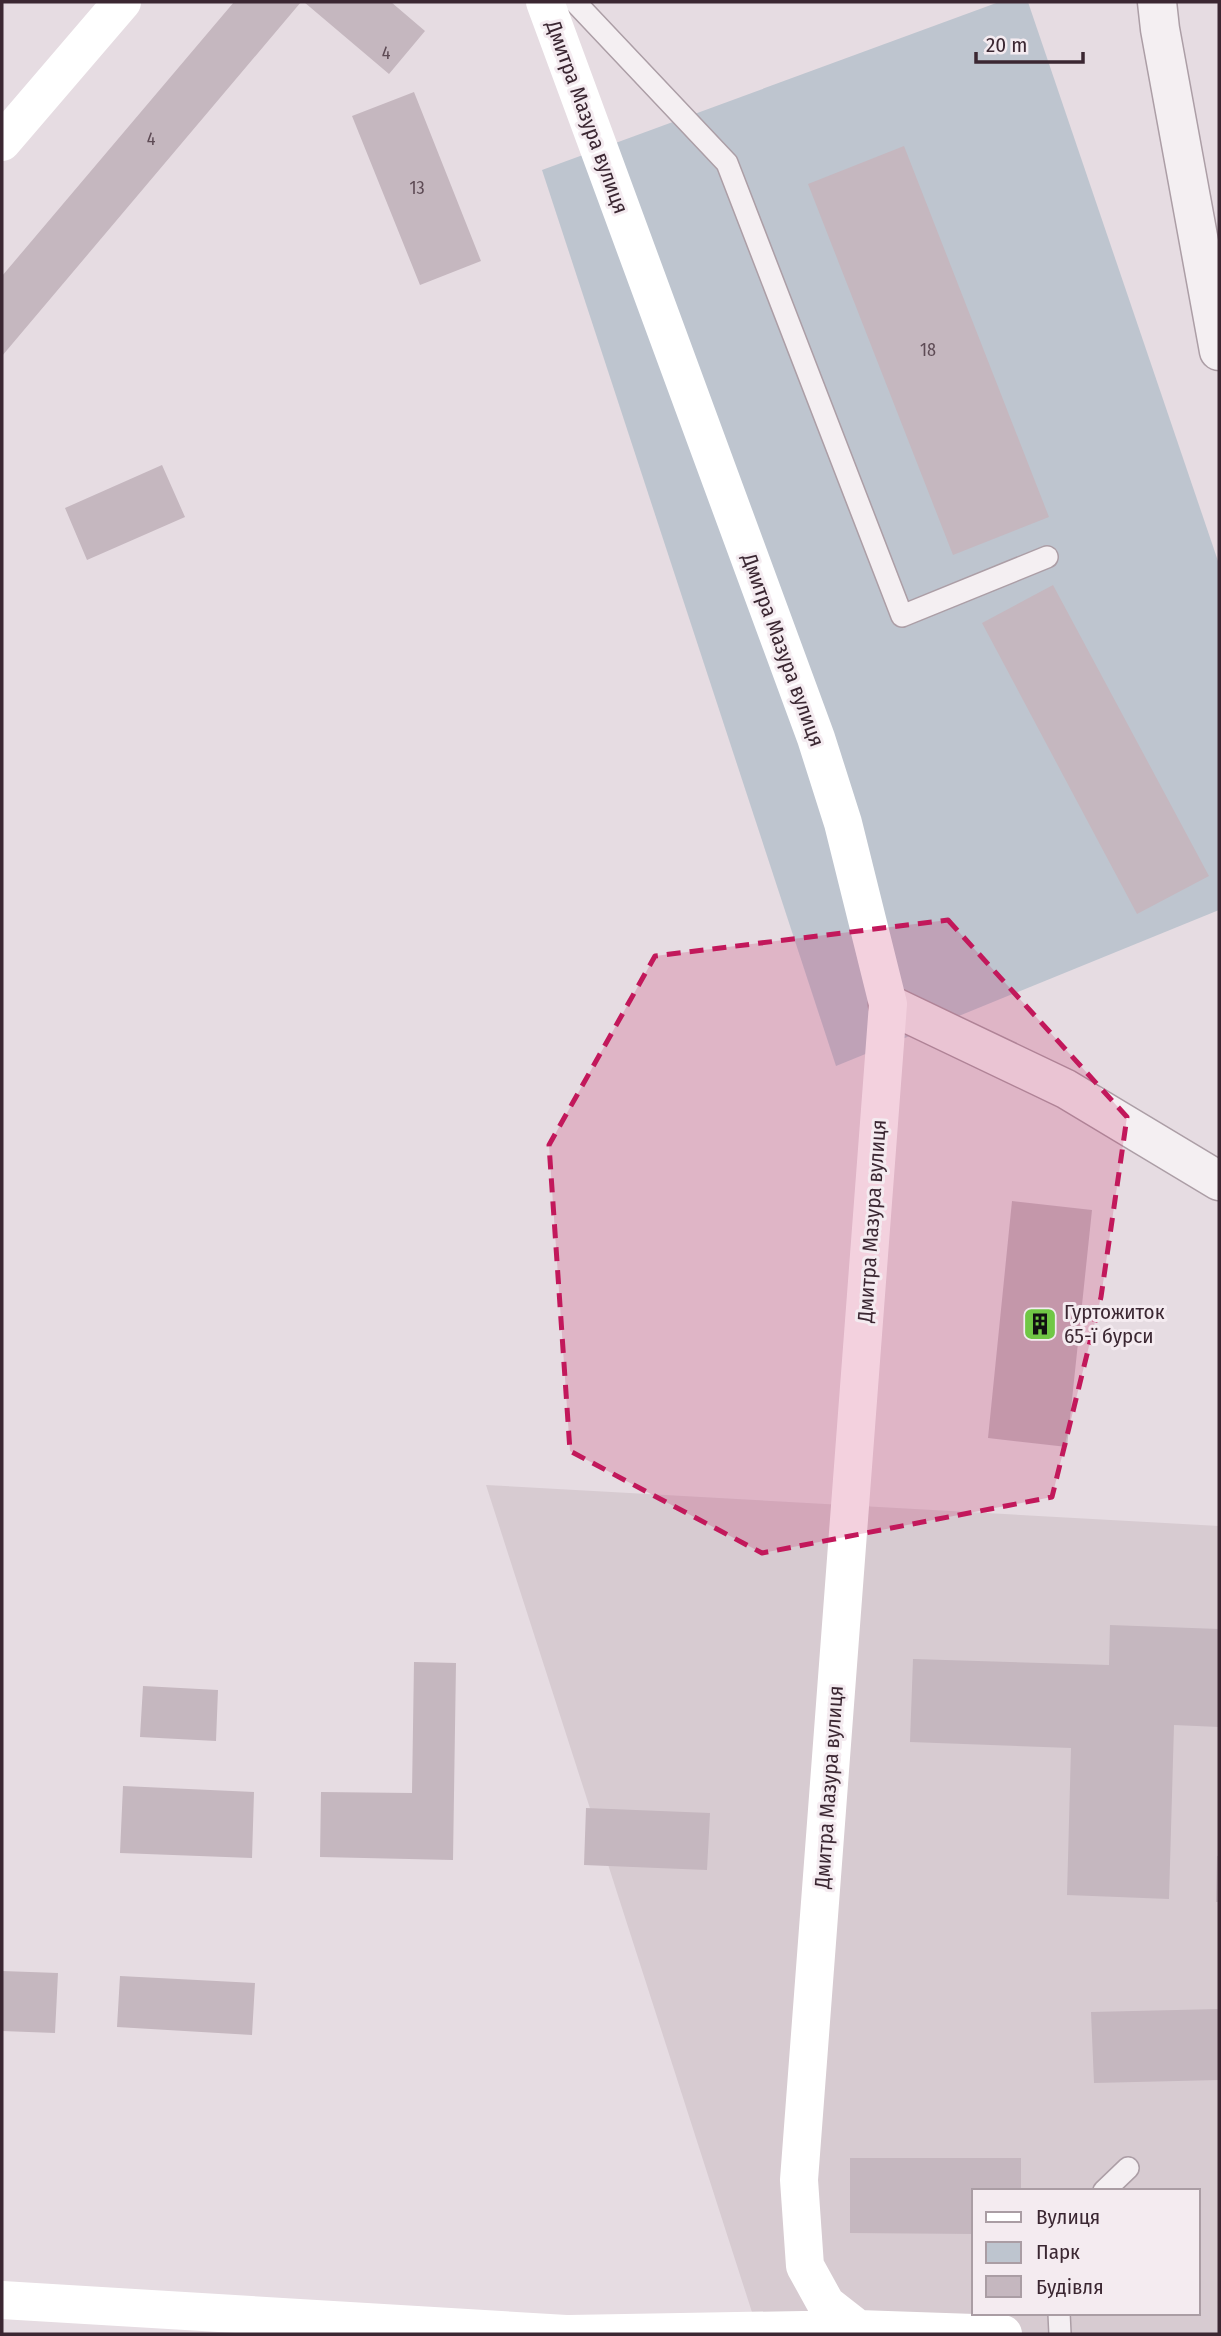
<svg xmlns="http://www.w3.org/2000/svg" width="1221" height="2336" font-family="'Fira Sans Condensed',sans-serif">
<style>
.built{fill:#d7cbd1;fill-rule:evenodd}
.green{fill:#bec5cf}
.building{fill:#c5b7bf}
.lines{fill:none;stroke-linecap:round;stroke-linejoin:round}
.lane-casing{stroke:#ac9ea6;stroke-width:24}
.street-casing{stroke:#ac9ea6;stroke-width:41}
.lane{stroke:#f4eff2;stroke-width:21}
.street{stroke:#f4eff2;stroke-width:38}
.secondary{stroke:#fff;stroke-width:38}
.marked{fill:#c2185b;fill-opacity:0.2;stroke:#c2185b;stroke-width:5;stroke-dasharray:14 9;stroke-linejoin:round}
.labels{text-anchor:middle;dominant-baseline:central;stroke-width:6;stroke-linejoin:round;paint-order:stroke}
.number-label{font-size:18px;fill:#5e4b55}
.street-label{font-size:21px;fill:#3b2732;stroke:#f4ebf0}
.poi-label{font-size:21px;fill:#3b2732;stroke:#f4ebf0;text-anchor:start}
</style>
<rect width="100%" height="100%" fill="#e6dce2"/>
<path class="built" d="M486 1485 1219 1526V2334H759ZM974 2191H1198V2313H974Z"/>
<path class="green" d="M999 2H1028L1219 564V910L836 1066 542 170Z"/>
<path class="building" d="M234 2H301L2 356V276Z
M304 2H391L425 31 389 74Z
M414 92 481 261 420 285 352 116Z
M904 146 1049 517 953 555 808 184Z
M162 465 185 517 87 560 65 508Z
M1053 585 1209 876 1137 914 982 623Z
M1012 1201 1092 1210 1067 1447 988 1438Z
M1110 1625 1219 1629V1727L1174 1725 1169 1899 1067 1895 1071 1748 910 1742 913 1659 1109 1665Z
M414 1662 456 1663 453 1860 320 1857 321 1792 412 1793Z
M143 1686 218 1690 216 1741 140 1737Z
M123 1786 254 1792 252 1858 120 1853Z
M586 1808 710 1813 707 1870 584 1865Z
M1217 1856H1219V1902H1216Z
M2 1971 58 1973 55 2033 2 2031Z
M120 1976 255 1983 252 2035 117 2027Z
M1219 2009V2080L1094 2083 1091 2012Z
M850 2158H1021V2191H974V2234L850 2233Z"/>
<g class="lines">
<g class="lane-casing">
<path id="lane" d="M575 2 727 163 902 616 1047 557
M1104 2191 1128 2168
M1059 2313 1060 2334"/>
</g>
<g class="street-casing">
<path id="street" d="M1157 2 1160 29 1219 351
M888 1004 1066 1089 1219 1181"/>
</g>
<use href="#lane" class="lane"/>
<use href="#street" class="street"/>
<path class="secondary" d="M545 2 816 738 843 823 888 1004 799 2180 805 2266 826 2304 858 2329
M2 142 122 2
M2 2300 566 2334
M569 2334 858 2329 1003 2334"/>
</g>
<path class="marked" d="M948 920 1127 1117 1101 1297 1052 1497 762 1553 570 1451 549 1145 655 956Z"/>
<defs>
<g id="building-square" transform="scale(1.75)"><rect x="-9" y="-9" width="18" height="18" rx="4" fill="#70c745" stroke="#f4ebf0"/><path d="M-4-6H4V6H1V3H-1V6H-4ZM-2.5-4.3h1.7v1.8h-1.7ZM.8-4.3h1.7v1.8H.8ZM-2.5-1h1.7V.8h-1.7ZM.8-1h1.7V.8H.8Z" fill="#111"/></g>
</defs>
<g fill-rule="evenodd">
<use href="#building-square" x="1040" y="1324"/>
</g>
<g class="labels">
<g class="number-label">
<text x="386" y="53">4</text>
<text x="151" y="139">4</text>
<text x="417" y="188">13</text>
<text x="928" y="350">18</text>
</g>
<g class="street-label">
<text transform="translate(587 117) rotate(70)">Дмитра Мазура вулиця</text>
<text transform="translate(783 650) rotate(70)">Дмитра Мазура вулиця</text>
<text transform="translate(872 1221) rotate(-86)">Дмитра Мазура вулиця</text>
<text transform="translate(829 1787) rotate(-86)">Дмитра Мазура вулиця</text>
</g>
<g class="poi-label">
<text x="1064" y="1312">Гуртожиток<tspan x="1064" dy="24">65-ї бурси</tspan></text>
</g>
</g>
<rect width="1221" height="2336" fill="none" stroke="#3b2732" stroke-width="7"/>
<rect x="972" y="2189" width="228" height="126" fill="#f4ebf0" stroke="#aa9da4" stroke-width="2"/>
<rect x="986" y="2212" width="35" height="10" fill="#ffffff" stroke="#aa9da4" stroke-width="2"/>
<text x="1036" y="2224" font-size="21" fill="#3b2732">Вулиця</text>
<rect x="986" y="2242" width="35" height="21" fill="#bec5cf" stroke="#aa9da4" stroke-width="2"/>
<text x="1036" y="2259" font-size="21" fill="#3b2732">Парк</text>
<rect x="986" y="2276" width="35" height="21" fill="#c5b7bf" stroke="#aa9da4" stroke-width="2"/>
<text x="1036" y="2294" font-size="21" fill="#3b2732">Будівля</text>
<path d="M976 52v10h107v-10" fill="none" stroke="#3b2732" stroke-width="3.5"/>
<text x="986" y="52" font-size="21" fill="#3b2732" stroke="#f4ebf0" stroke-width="5" paint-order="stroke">20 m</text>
</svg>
